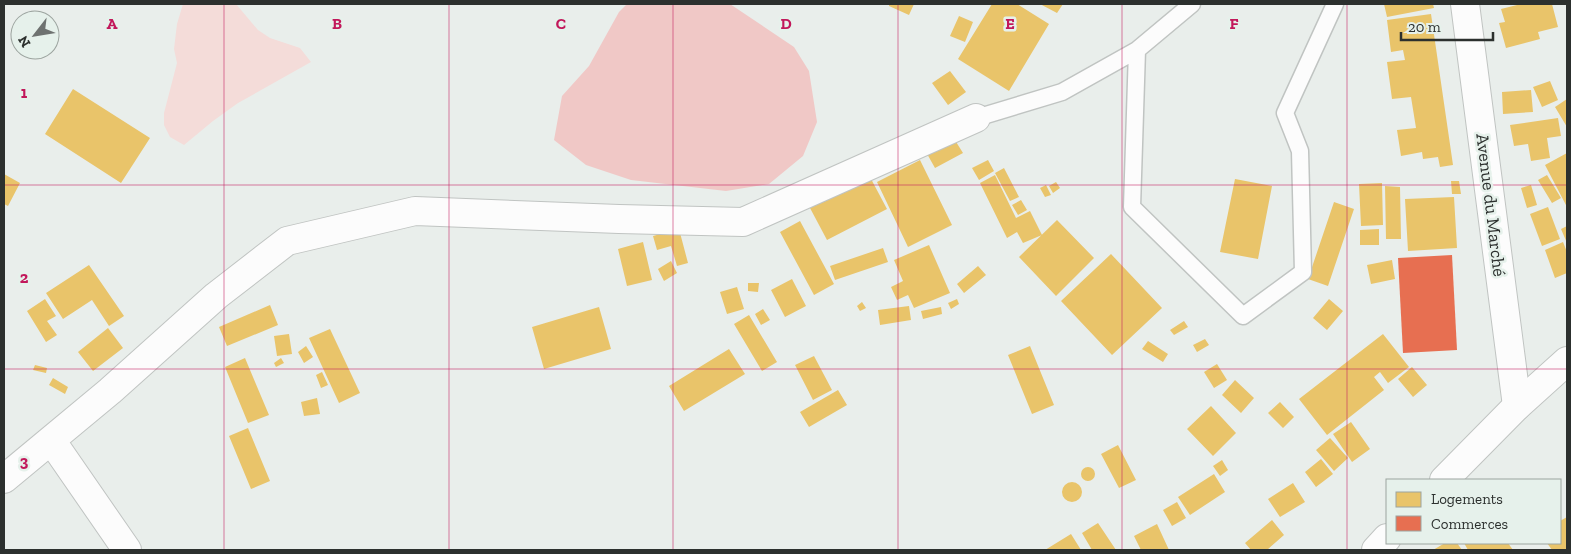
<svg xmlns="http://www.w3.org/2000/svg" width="1571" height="554" font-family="'Zilla Slab',serif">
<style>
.green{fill:#f4dcd9}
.forest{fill:#f0c8c6}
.homes{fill:#e9c46a}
.shops{fill:#e76f51}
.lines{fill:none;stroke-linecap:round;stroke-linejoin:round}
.lane-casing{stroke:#c0c4c2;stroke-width:19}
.street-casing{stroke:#c0c4c2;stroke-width:30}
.secondary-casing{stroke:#c0c4c2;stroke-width:30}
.highway-casing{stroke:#c0c4c2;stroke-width:30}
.lane{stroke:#fcfcfc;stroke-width:16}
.street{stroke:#fcfcfc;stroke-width:28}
.secondary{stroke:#fcfcfc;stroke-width:28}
.highway{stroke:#fcfcfc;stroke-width:28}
.grid{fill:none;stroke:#c2185b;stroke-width:1;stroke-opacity:0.55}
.labels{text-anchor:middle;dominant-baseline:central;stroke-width:5;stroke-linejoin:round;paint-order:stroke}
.street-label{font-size:18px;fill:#2c302e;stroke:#e6f1eb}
.grid-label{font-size:16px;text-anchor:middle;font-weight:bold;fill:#c2185b;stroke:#e6f1eb;stroke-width:5;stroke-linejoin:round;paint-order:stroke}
</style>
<rect width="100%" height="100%" fill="#e9eeeb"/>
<path class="green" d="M183 4H236L258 30 270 38 300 48 311 62 238 103 213 121 184 145 170 137 164 125V113L177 63 174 49 177 24Z"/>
<path class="forest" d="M627 4H730L794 47 809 71 817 122 803 156 769 184 726 191 631 180 586 165 554 140 562 96 589 66 619 12Z"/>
<path class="homes" d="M889 4H914L909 15 889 6Z
M992 4H1017L1049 24 1009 91 958 59Z
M1040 4H1063L1057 13Z
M1384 4H1433L1434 8 1387 17Z
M1521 4H1552L1558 27 1538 32 1540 39 1506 48 1499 23 1505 22 1501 9Z
M1431 14 1453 165 1440 167 1438 157 1423 159 1422 152 1401 156 1397 130 1416 128 1411 97 1392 99 1387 62 1405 60 1403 50 1391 52 1387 20Z
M959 16 973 22 965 42 950 36Z
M950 71 966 92 948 105 932 83Z
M1550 81 1558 100 1542 107 1533 87Z
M73 89 150 138 121 183 45 134Z
M1531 90 1533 112 1503 114 1502 92Z
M1567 99V127L1555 107Z
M1558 118 1561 136 1547 138 1550 158 1531 161 1528 144 1514 146 1510 125Z
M953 137 963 153 935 168 926 152Z
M1567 153V207L1545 165Z
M920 160 952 225 908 247 877 182Z
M988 160 994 171 979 180 972 168Z
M1004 168 1019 197 1010 201 995 173Z
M4 174 20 183 8 206 4 204Z
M995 175 1016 218 1030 211 1042 235 1023 243 1017 232 1007 238 980 183Z
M1547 175 1561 198 1552 203 1538 180Z
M870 177 887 209 827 240 810 208Z
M1235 179 1272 186 1258 259 1220 252Z
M1451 181H1459L1461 194H1452Z
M1056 182 1060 188 1053 193 1049 186Z
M1382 183 1383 225 1361 226 1359 184Z
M1046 185 1051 195 1045 197 1040 188Z
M1531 185 1537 205 1527 208 1521 188Z
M1385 186 1400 187 1401 239H1386Z
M1454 197 1457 248 1408 251 1405 199Z
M1021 200 1027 210 1018 215 1012 205Z
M1334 202 1354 209 1328 286 1308 279Z
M1548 207 1560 239 1542 246 1530 214Z
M1057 220 1094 258 1056 296 1019 257Z
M800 221 834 284 814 295 780 232Z
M1567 226V243L1561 229Z
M679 229 688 263 677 266 671 246 657 250 653 236Z
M1379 229V245H1360V230Z
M643 242 652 280 627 286 618 249Z
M1563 242 1567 252V273L1555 278 1545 250Z
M929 245 950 293 914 308 908 295 897 300 891 287 903 281 894 260Z
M883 248 888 262 835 280 830 266Z
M1111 254 1162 308 1112 355 1061 301Z
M1392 260 1395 279 1371 284 1367 265Z
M671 261 677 273 664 281 658 269Z
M89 265 124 316 109 326 92 300 63 319 46 293Z
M978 266 986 275 964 293 957 284Z
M792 279 806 306 785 317 771 290Z
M748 283H759L758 292 748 291Z
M737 287 744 309 727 314 720 292Z
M45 299 56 316 47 321 57 335 46 342 27 311Z
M957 299 959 304 951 309 948 303Z
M1329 299 1343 311 1327 330 1313 318Z
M862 302 866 308 860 311 857 306Z
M270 305 278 325 227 346 219 327Z
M909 306 911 320 880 325 878 310Z
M599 307 611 349 544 369 532 327Z
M941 307 942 314 923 319 921 311Z
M763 309 770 320 761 325 755 314Z
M749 315 777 362 762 371 734 324Z
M1184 321 1188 327 1174 335 1170 330Z
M108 328 123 348 93 371 78 352Z
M330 329 360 393 339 403 309 338Z
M289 334 292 354 277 356 274 336Z
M1383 334 1409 367 1388 383 1380 372 1374 377 1384 390 1327 435 1299 399Z
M1205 339 1209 345 1197 352 1193 345Z
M1148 341 1168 354 1163 362 1142 349Z
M306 346 313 357 304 363 298 352Z
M1030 346 1054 405 1032 414 1008 355Z
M729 349 745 374 684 411 669 386Z
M814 356 832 390 813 400 795 365Z
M245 358 269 415 248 423 225 367Z
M281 358 284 363 276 367 274 363Z
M1217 364 1227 380 1214 388 1204 372Z
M35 365 47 368 46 373 33 370Z
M1412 367 1427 385 1413 397 1398 379Z
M322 372 328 385 321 388 316 375Z
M53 378 68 387 65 394 49 385Z
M1235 380 1254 398 1241 413 1222 395Z
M838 390 847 405 809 427 800 412Z
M317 398 320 414 304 416 301 402Z
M1280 402 1294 417 1283 428 1268 413Z
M1211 406 1236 433 1213 456 1187 429Z
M1351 422 1370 449 1352 462 1333 434Z
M248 428 270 481 251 489 229 436Z
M1330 438 1348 458 1334 471 1316 450Z
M1118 445 1136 480 1119 488 1101 454Z
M1321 459 1333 474 1316 487 1305 472Z
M1222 460 1228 470 1220 476 1213 466Z
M1081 474a7 7 0 1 1 14 0a7 7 0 1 1-14 0Z
M1214 474 1225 492 1190 515 1178 497Z
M1062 492a10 10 0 1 1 20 0a10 10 0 1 1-20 0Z
M1293 483 1305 502 1280 517 1268 499Z
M1177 502 1186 518 1172 526 1163 510Z
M1567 517V550H1552L1547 543H1560V521Z
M1272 520 1284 535 1267 550H1251L1245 543Z
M1098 523 1116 550H1092L1082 533Z
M1157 524 1169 550H1141L1134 536Z
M1071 534 1081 550H1045Z
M1445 543H1457L1462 550H1433Z
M1464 543H1508L1513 550H1468Z"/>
<path class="shops" d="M1452 255 1457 350 1403 353 1398 258Z"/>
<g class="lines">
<g class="lane-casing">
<path id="lane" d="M1137 50 1132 207 1243 316 1303 272 1300 151 1285 113 1335 4
M976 118 1062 92 1137 50 1192 4"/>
</g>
<g class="street-casing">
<path id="street" d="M51 440 127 550
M4 479 110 391 216 296 287 241 415 211 619 219 743 222 976 118"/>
</g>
<g class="secondary-casing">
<path id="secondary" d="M1465 4 1517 406"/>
</g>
<g class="highway-casing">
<path id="highway" d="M1444 480 1517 406 1567 361
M1376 550 1387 538"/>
</g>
<use href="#lane" class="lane"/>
<use href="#street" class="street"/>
<use href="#secondary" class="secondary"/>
<use href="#highway" class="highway"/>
</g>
<path class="grid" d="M224 4V550M449 4V550M673 4V550M898 4V550M1122 4V550M1347 4V550M4 185H1567M4 369H1567"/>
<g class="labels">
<g class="street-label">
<text transform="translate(1491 205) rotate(83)">Avenue du Marché</text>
</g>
</g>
<g class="grid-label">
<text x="112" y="29">A</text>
<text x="337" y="29">B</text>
<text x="561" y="29">C</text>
<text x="786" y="29">D</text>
<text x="1010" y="29">E</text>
<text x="1234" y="29">F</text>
<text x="24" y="98">1</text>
<text x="24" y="283">2</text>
<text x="24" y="467">3</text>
</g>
<rect width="1571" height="554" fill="none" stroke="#2c302e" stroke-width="10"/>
<rect x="1386" y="479" width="175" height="65" fill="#e6f1eb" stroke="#9ca49f"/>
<rect x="1396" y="492" width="25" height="15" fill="#e9c46a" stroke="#9ca49f"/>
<text x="1431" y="504" font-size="15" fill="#2c302e">Logements</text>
<rect x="1396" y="516" width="25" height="15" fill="#e76f51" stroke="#9ca49f"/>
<text x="1431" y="529" font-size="15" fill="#2c302e">Commerces</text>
<g transform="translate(35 35) rotate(239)"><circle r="24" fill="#e6f1eb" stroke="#9ca49f"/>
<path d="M0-4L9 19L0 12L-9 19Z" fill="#6e7270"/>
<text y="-8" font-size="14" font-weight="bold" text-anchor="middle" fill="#2c302e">N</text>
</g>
<path d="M1401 32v8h92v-8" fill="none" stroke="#2c302e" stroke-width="2.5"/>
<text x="1408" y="32" font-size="15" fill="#2c302e" stroke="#e6f1eb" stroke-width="4" paint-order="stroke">20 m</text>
</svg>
